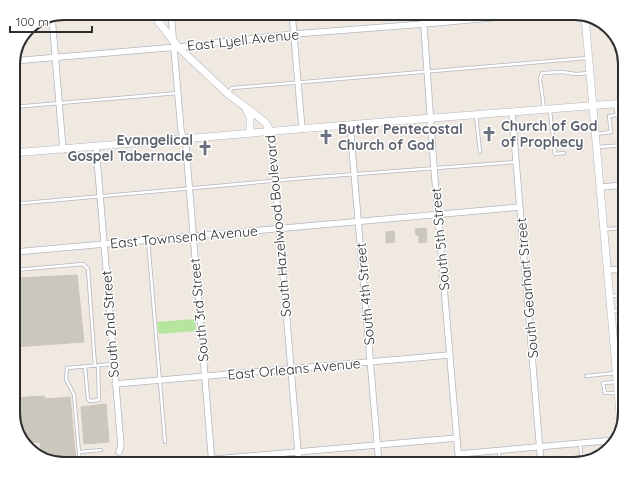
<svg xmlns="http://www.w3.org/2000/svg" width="638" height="477" font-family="Quicksand,sans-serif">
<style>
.green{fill:#b6e59e}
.building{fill:#cbc7bf;stroke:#cbc5ba}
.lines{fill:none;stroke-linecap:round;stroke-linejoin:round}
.lane-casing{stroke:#b4b7c1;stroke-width:4}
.street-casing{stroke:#b4b7c1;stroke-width:7}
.secondary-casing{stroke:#b4b7c1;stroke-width:8}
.lane{stroke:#fff;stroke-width:2.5}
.street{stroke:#fff;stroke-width:5.5}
.secondary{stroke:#fff;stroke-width:7}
.labels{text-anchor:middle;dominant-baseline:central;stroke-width:3;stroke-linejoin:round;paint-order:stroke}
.street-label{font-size:14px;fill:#2e2e2e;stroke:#fff}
.worship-label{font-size:14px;font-weight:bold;fill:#5b616d;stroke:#fff;text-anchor:start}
.rim{fill:none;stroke:#2e2e2e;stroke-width:2}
</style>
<rect width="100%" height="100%" fill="#efe9e1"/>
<path class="green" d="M195 319 196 331 159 334 157 322Z"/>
<path class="building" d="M426 228 427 242 419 243V235H416L415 229Z
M394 231 395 242 386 243V232Z
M77 275 84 342 13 347V289H16L18 278Z
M44 396 45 399 70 397 76 462 60 463 41 456 40 442 27 443 13 416V398Z
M106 404 109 442 84 444 81 407Z"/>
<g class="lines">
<g class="lane-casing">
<path id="lane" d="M229 92 232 88 587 58
M13 107 178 93
M544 108 540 79 542 73 562 72 576 74 589 73
M550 111 555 154 564 153
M476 115 480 152
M596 134 611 132 609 116 617 115 615 104
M598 147 625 145
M13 204 317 177 516 162
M606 229 625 228
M148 240 165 442
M13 257 14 269 16 270 83 264 88 269 95 366
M624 279 625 298
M611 296 625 295
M612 311 625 310
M85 367 88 399 90 401 99 400 98 366
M586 376 616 373
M617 382 603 383 605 393H618
M580 444 582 462
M499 451 500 464
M79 452 101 450
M80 464 74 395 66 379 67 368 114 364"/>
</g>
<g class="street-casing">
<path id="street" d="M171 13 181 130 186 147 212 464
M292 13 302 129
M423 13 434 168 459 464
M52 17 63 150
M13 61 189 46 294 34 424 24 545 13
M512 112 541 464
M350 125 379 464
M271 132 299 464
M96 147 121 446 119 452
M601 187 625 185
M13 224 15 252 520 207
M609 270 625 269
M615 352 625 351
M115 384 449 355
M458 454 616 440
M158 464 457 438"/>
</g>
<g class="secondary-casing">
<path id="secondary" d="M152 13 178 47 228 94 265 122 271 132
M585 17 621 425
M246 109 250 117V133
M13 153 395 121 625 103"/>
</g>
<use href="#lane" class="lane"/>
<use href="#street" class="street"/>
<use href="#secondary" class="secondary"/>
</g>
<defs>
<g id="church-bare" transform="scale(1.2)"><path d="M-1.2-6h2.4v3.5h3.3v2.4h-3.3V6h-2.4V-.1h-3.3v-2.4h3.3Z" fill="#6b7280" stroke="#fff" stroke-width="2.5" paint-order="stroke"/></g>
</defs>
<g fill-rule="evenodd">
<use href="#church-bare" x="489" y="134"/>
<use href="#church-bare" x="326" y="137"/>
<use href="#church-bare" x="205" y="148"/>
</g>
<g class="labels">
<g class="street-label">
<text transform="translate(243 40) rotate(-6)">East Lyell Avenue</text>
<text transform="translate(278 226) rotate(-95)">South Hazelwood Boulevard</text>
<text transform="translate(184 237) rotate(-5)">East Townsend Avenue</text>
<text transform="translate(440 239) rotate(-95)">South 5th Street</text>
<text transform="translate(527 288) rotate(-95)">South Gearhart Street</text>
<text transform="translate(365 294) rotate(-95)">South 4th Street</text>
<text transform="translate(199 310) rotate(-95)">South 3rd Street</text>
<text transform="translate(110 324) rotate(-94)">South 2nd Street</text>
<text transform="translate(294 369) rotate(-5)">East Orleans Avenue</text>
</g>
<g class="worship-label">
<text x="501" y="126">Church of God<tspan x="501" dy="16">of Prophecy</tspan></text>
<text x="338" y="129">Butler Pentecostal<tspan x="338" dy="16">Church of God</tspan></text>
<text x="193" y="140" text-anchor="end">Evangelical<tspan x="193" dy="16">Gospel Tabernacle</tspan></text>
</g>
</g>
<path d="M0 0H638V477H0ZM64 20H574A44 44 0 0 1 618 64V413A44 44 0 0 1 574 457H64A44 44 0 0 1 20 413V64A44 44 0 0 1 64 20Z" fill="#fff" fill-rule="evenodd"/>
<path class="rim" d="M64 20H574A44 44 0 0 1 618 64V413A44 44 0 0 1 574 457H64A44 44 0 0 1 20 413V64A44 44 0 0 1 64 20Z"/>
<path d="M10 26v6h82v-6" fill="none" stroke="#2e2e2e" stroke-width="2"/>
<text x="16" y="26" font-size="12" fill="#2e2e2e" stroke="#ffffff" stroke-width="3" paint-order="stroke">100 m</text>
</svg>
